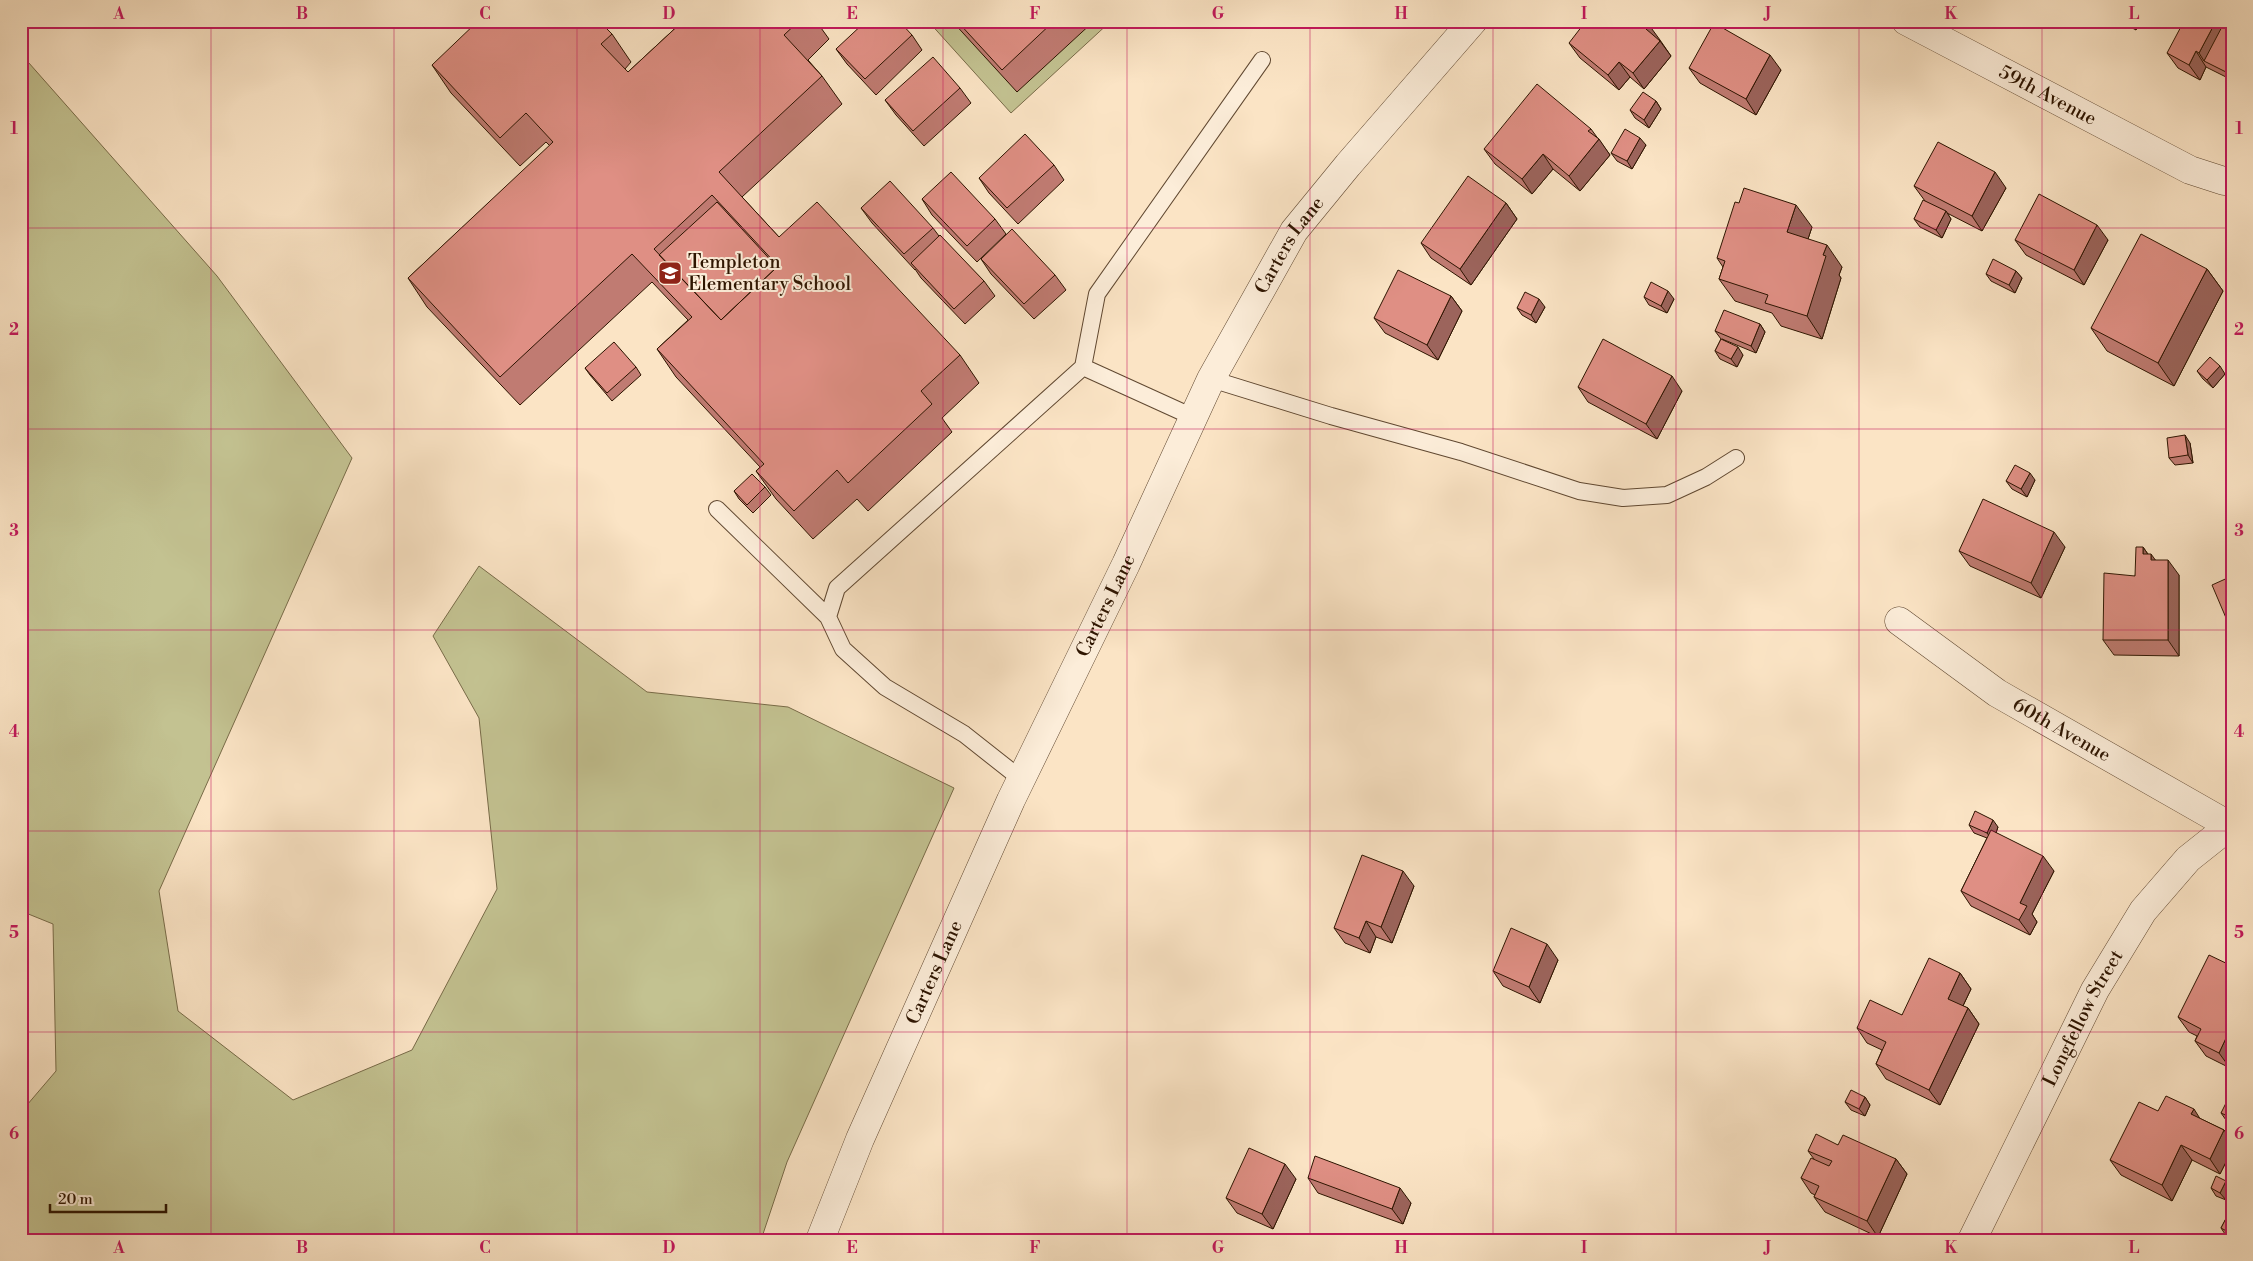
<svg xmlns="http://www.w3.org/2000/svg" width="2253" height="1261" font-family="'Libre Bodoni',serif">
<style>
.green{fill:#c3c291;stroke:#786b48}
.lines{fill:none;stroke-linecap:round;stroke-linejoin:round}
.service-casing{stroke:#604831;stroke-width:18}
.minor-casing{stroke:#604831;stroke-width:29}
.service{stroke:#fcedd9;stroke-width:16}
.minor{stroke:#fcedd9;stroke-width:28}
.wall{fill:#c07b72;stroke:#2d1400}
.shaded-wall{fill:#9c645c;stroke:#2d1400}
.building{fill:#df8f84;stroke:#2d1400;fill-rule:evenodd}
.grid{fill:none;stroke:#c2185b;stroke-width:1;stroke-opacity:0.55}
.labels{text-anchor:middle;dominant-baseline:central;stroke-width:4;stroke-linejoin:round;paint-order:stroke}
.street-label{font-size:19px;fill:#2d1400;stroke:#fcedd9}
.poi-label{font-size:19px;fill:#2d1400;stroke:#fcedd9;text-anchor:start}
.neatline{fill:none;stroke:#c2185b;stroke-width:2}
.grid-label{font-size:16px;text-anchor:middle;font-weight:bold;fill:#c2185b}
</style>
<rect width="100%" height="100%" fill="#fbe4c5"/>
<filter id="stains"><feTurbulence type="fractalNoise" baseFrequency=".004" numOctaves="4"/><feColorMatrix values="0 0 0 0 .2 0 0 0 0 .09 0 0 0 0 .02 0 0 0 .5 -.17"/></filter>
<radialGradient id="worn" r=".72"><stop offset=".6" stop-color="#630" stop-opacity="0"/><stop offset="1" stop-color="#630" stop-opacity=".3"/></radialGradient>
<path class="green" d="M928 21H1111L1011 113Z
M21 54 217 276 352 458 159 891 178 1011 293 1100 412 1050 497 889 479 718 433 636 479 566 647 692 788 707 954 788 787 1162 761 1240H21V1112L56 1071 53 924 21 911Z"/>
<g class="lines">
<g class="service-casing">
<path id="service" d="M1083 367 1193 417
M1211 379 1331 416 1461 452 1579 491 1623 498 1667 495 1706 477 1736 458
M717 509 828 617
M1021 779 964 734 885 687 843 649 828 617 837 588 1083 367 1097 294 1262 60"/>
</g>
<g class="minor-casing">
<g id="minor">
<path id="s1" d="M1906 21 2190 170 2224 181 2232 180"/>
<path id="s2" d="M1899 621 1997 693 2232 827"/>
<path id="s3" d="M820 1240 860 1139 1011 800 1126 564 1211 379 1294 231 1348 165 1473 21"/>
<path id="s4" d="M1972 1240 2095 990 2143 911 2188 859 2232 824"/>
</g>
</g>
<use href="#service" class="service"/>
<use href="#minor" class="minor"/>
</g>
<path class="wall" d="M683 21H816L829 39 808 60 822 76 842 104 742 197 779 237 960 355 979 383 942 418 952 432 868 511 857 499 813 539 776 499 756 471 760 467 676 377 657 349 688 320 652 282 520 405 427 307 408 278 550 146 546 142 520 166 451 93 432 65 612 34 631 62 625 69 628 72Z
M952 21H1094L1017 92Z
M2119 21H2140L2136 30Z
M2232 21V80L2206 67 2200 80 2178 68 2167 53Z
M912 35 922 50 876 95 847 64 836 49Z
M1660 40 1671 56 1644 89 1630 77 1619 90 1580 58 1569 43Z
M1689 68 1781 70 1756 115 1700 83Z
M960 88 971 103 924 146 896 115 885 100Z
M1656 101 1661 109 1649 128 1635 118 1630 110Z
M1591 129 1610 155 1580 191 1553 169 1532 194 1495 164 1484 149Z
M1646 145 1632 169 1617 161 1611 153Z
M1054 165 1064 180 1018 224 989 193 979 178Z
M1914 186 2006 188 1982 231 1947 213 1951 219 1942 238 1920 227 1914 219 1925 201Z
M922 199 995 219 1006 234 977 262 932 215Z
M1506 203 1517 219 1471 285 1431 258 1421 243Z
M861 208 933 228 939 236 984 281 995 296 965 324 921 278 915 269V270L872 223Z
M1812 227 1808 239 1842 267 1839 275 1841 278 1822 339 1781 326 1772 313 1735 301 1719 279 1723 267 1717 258Z
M2015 240H2108L2084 285 2026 255Z
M981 259 1055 275 1066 290 1034 319 991 274Z
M2207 269 2223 291 2174 386 2107 351 2091 328Z
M2016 271 2022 278 2015 293 1991 281 1986 274Z
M1451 296 1462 311 1438 360 1385 333 1374 318Z
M1644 297 1674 299 1667 313 1649 305Z
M1545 307 1536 323 1522 315 1517 308Z
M1760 324 1765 332 1756 353 1722 339 1743 355 1737 367 1720 359 1715 351 1721 339 1715 331Z
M636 367 641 375 612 401 590 375 585 368Z
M2197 371 2225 374 2213 388 2203 379Z
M1578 387 1682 391 1657 439 1588 402Z
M2190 443 2193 463 2175 465 2169 458Z
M2035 480 2027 497 2012 489 2006 481Z
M765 487 771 495 753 513 739 499 734 491Z
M2065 547 2041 598 1970 566 1959 551Z
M2143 547 2148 554 2155 560 2179 575V656L2114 655 2103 640 2135 576Z
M1969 825 1998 827 1996 833 2054 871 2032 914 2037 922 2030 935 1971 906 1961 891 1987 838 1974 833Z
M1414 886 1392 943 1376 937 1370 953 1345 943 1334 928Z
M1558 960 1540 1003 1503 986 1493 971Z
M2232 966V1064L2230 1068 2206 1056 2195 1041 2197 1036 2189 1032 2178 1017Z
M1960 973 1971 989 1963 1006 1968 1008 1979 1024 1940 1105 1886 1079 1876 1064 1882 1050 1867 1043 1857 1028 1902 1015Z
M1865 1097 1870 1105 1865 1116 1851 1110 1845 1102Z
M2232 1100V1123L2226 1120 2221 1113Z
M2158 1111 2199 1118 2224 1130 2232 1141V1150L2220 1174 2192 1160 2172 1201 2121 1175 2110 1160Z
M1838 1145 1896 1159 1907 1174 1878 1237 1825 1212 1814 1197 1815 1195 1811 1193 1801 1178 1814 1159 1808 1151Z
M1308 1178 1411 1203 1403 1224 1318 1193Z
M1296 1179 1273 1229 1237 1213 1226 1198Z
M2226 1181 2232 1189 2226 1200 2216 1196 2211 1188Z
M2232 1207V1240H2229L2221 1228Z"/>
<path class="shaded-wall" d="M2131 21H2140L2136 30 2130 22Z
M2216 21H2232L2204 61 2199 53Z
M1649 25 1660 40 1656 44 1646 29Z
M1660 41 1671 56 1644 89 1633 73Z
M2196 51 2206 67 2200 80 2189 65Z
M1770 55 1781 70 1756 115 1746 99Z
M1619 62 1630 77 1619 90 1608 75Z
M1656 101 1661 109 1649 128 1644 120Z
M1640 138 1646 145 1632 169 1627 161Z
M1599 139 1610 155 1580 191 1569 176Z
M1543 154 1553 169 1532 194 1522 179Z
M1995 172 2006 188 1982 231 1972 216Z
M1506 203 1517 219 1471 285 1460 269Z
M1796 205 1812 227 1803 254 1787 232Z
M1946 211 1951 219 1942 238 1936 230Z
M2097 225 2108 240 2084 285 2074 270Z
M1827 245 1842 267 1839 275 1841 278 1822 339 1807 316 1823 255Z
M2207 269 2223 291 2174 386 2158 363Z
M2016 271 2022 278 2015 293 2009 285Z
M1668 291 1674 299 1667 313 1661 306Z
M1451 296 1462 311 1438 360 1427 345Z
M1539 299 1545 307 1536 323 1531 315Z
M1760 324 1765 332 1756 353 1751 346Z
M1738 347 1743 355 1737 367 1731 359Z
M2220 366 2225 374 2213 388 2207 380Z
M1672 376 1682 391 1657 439 1646 424Z
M2185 435 2190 443 2193 463 2188 455Z
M2030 473 2035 480 2027 497 2021 489Z
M2054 532 2065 547 2041 598 2031 583Z
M2143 547 2151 559V554L2162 569 2143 554Z
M2168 560 2179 575V656L2168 640Z
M1993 820 1998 827 1993 841 1987 833Z
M2043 856 2054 871 2032 914 2037 922 2030 935 2019 920 2020 903Z
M1403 871 1414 886 1392 943 1381 927Z
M1366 921 1376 937 1370 953 1359 938Z
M1547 944 1558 960 1540 1003 1529 987Z
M1960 973 1971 989 1959 1014 1948 999Z
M1968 1008 1979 1024 1940 1105 1929 1090Z
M2227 1036 2232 1043V1064L2230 1068 2219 1053Z
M1865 1097 1870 1105 1865 1116 1859 1109Z
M2194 1109 2204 1125 2191 1114Z
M2224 1130 2232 1141V1150L2220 1174 2210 1159Z
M2181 1145 2192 1160 2172 1201 2162 1185Z
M1896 1159 1907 1174 1878 1237 1867 1221Z
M1285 1164 1296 1179 1273 1229 1262 1214Z
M2226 1181 2232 1189 2226 1200 2220 1193Z
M1400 1188 1411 1203 1403 1224 1392 1209Z"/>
<path class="building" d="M478 21H599L612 34 601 44 628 72 683 21H799L784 35 822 76 719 172 779 237 817 202 960 355 921 391 932 404 848 483 837 470 794 511 756 471 764 464 657 349 692 317 632 254 500 377 408 278 553 142 526 113 500 138 432 65ZM712 195 778 266 721 320 654 249Z
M866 21H899L912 35 865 79 836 49Z
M957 21H1054L1002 70Z
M1586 21H1645L1649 25 1646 29 1660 41 1633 73 1619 62 1608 75 1569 43Z
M2184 21H2216L2199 53 2196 51 2189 65 2167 53Z
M2225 21H2232V71L2230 74 2204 61Z
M1714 23 1770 55 1746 99 1689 68Z
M933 57 960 88 913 131 885 100Z
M1537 84 1591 129 1588 131 1599 139 1569 176 1543 154 1522 179 1484 149Z
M1643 92 1656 101 1644 120 1630 110Z
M1625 129 1640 138 1627 161 1611 153Z
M1025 134 1054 165 1007 208 979 178Z
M1938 142 1995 172 1972 216 1914 186Z
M951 172 995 219 967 246 922 199Z
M1468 176 1506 203 1460 269 1421 243Z
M890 181 933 228 904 254 861 208Z
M1744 188 1796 205 1787 232 1827 245 1823 255 1826 256 1807 316 1765 303 1768 295 1719 279 1725 261 1717 258 1735 202 1739 203Z
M2039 194 2097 225 2074 270 2015 240Z
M1923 200 1946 211 1936 230 1914 219Z
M717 202 777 267 721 320 659 255Z
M1012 229 1055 275 1024 304 981 259Z
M2141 234 2207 269 2158 363 2091 328Z
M940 235 984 281 954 309 911 263Z
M1993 259 2016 271 2009 285 1986 274Z
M1398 270 1451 296 1427 345 1374 318Z
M1651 282 1668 291 1661 306 1644 297Z
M1525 292 1539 299 1531 315 1517 308Z
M1724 310 1760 324 1751 346 1715 331Z
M1603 339 1672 376 1646 424 1578 387Z
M1721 339 1738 347 1731 359 1715 351Z
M614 342 636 367 607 393 585 368Z
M2210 357 2220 366 2207 380 2197 371Z
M2185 435 2188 455 2169 458 2167 438Z
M2015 465 2030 473 2021 489 2006 481Z
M752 474 765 487 747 505 734 491Z
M1983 499 2054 532 2031 583 1959 551Z
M2136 547H2143V554H2151V560H2168V640H2103L2104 573 2135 576Z
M2232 576V632L2212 585Z
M1975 811 1993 820 1987 833 1969 825Z
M1991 830 2043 856 2020 903 2027 906 2019 920 1961 891Z
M1362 855 1403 871 1381 927 1366 921 1359 938 1334 928Z
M1511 928 1547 944 1529 987 1493 971Z
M2209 955 2232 966V1039L2227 1036 2219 1053 2195 1041 2201 1029 2178 1017Z
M1929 958 1960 973 1948 999 1968 1008 1929 1090 1876 1064 1886 1042 1857 1028 1870 1000 1902 1015Z
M1851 1090 1865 1097 1859 1109 1845 1102Z
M2166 1096 2194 1109 2191 1114 2224 1130 2210 1159 2181 1145 2162 1185 2110 1160 2139 1102 2158 1111Z
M2228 1099 2232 1100V1118L2221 1113Z
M1816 1134 1838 1145 1843 1135 1896 1159 1867 1221 1814 1197 1819 1186 1801 1178 1811 1158 1829 1166 1832 1161 1808 1151Z
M1249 1148 1285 1164 1262 1214 1226 1198Z
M1315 1156 1400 1188 1392 1209 1308 1178Z
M2216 1176 2226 1181 2220 1193 2211 1188Z
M2232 1207V1234L2221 1228Z"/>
<path class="grid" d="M211 21V1240M394 21V1240M577 21V1240M760 21V1240M943 21V1240M1127 21V1240M1310 21V1240M1493 21V1240M1676 21V1240M1859 21V1240M2042 21V1240M21 228H2232M21 429H2232M21 630H2232M21 831H2232M21 1032H2232"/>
<defs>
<g id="school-square" transform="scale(1.25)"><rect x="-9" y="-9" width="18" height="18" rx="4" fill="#8f2418" stroke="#fcedd9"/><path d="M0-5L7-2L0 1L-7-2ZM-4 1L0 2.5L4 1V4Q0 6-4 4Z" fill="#fff"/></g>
</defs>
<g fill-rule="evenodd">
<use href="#school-square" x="670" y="273"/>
</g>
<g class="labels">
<g class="street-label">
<text stroke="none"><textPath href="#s1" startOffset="160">59th Avenue</textPath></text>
<text stroke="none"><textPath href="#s3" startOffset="1101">Carters Lane</textPath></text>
<text stroke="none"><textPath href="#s3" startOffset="696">Carters Lane</textPath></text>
<text stroke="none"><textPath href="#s2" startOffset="196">60th Avenue</textPath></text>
<text stroke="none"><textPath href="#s3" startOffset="291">Carters Lane</textPath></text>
<text stroke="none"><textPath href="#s4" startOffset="248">Longfellow Street</textPath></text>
</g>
<g class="poi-label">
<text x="688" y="262">Templeton<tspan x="688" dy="22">Elementary School</tspan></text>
</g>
</g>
<rect width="2253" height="1261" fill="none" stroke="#fbe4c5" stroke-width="55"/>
<path d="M50 1204v8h116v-8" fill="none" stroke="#2d1400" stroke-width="2.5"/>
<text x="58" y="1204" font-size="15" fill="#2d1400" stroke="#fcedd9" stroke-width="4" paint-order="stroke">20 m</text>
<rect x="28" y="28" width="2198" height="1206" class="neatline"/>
<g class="grid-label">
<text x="119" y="19">A</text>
<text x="302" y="19">B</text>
<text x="485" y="19">C</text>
<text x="669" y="19">D</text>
<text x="852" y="19">E</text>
<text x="1035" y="19">F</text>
<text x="1218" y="19">G</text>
<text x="1401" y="19">H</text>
<text x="1584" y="19">I</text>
<text x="1768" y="19">J</text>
<text x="1951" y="19">K</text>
<text x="2134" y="19">L</text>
<text x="14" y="134">1</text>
<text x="2239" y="134">1</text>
<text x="14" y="335">2</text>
<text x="2239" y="335">2</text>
<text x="14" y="536">3</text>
<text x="2239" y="536">3</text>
<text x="14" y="737">4</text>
<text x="2239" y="737">4</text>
<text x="14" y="938">5</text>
<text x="2239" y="938">5</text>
<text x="14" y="1139">6</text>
<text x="2239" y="1139">6</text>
<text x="119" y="1253">A</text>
<text x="302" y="1253">B</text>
<text x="485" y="1253">C</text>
<text x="669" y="1253">D</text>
<text x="852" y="1253">E</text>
<text x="1035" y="1253">F</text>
<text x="1218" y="1253">G</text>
<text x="1401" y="1253">H</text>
<text x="1584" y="1253">I</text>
<text x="1768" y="1253">J</text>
<text x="1951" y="1253">K</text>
<text x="2134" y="1253">L</text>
</g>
<rect width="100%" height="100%" filter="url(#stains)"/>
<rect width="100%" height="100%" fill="url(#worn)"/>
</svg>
